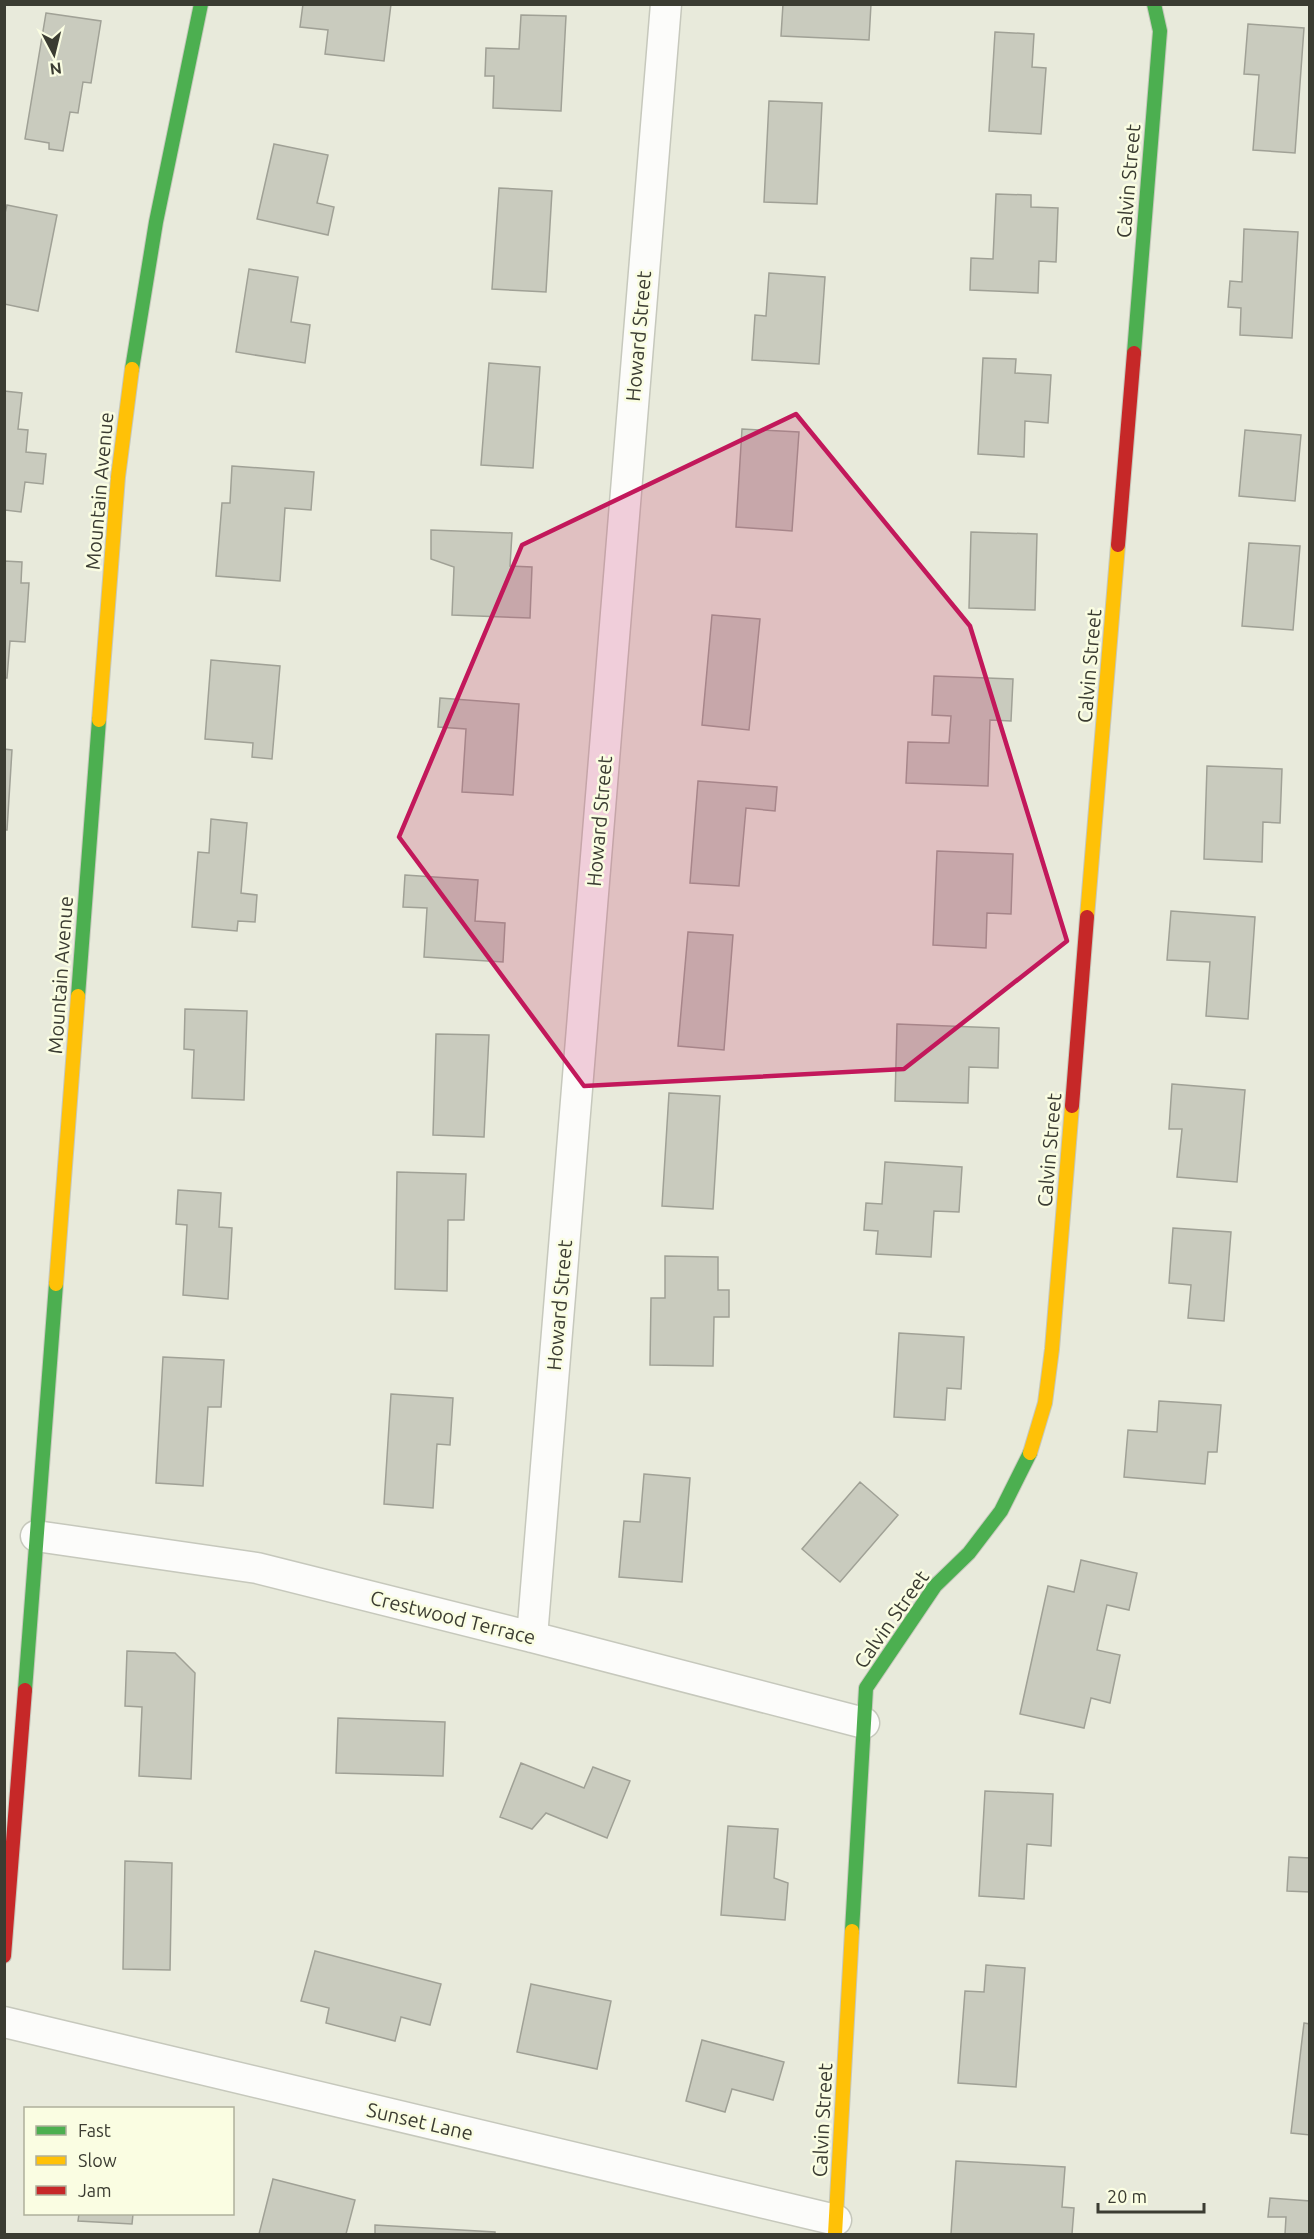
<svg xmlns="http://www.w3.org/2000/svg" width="1314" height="2239" font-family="Ubuntu,sans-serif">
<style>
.building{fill:#c9cbbe;stroke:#a0a196;stroke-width:1.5}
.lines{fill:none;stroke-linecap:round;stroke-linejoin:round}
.street-casing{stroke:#c6c8bc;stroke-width:33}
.fast-casing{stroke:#c6c8bc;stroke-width:16}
.slow-casing{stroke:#c6c8bc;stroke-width:16}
.jam-casing{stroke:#c6c8bc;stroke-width:16}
.street{stroke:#fcfcfa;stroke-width:30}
.fast{stroke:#4caf50;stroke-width:14}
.slow{stroke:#ffc107;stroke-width:14}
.jam{stroke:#c62828;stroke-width:14}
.marked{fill:#c2185b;fill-opacity:0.2;stroke:#c2185b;stroke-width:4.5;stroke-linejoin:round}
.labels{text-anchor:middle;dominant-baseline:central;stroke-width:5;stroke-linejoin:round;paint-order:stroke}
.street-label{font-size:20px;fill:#3b3c32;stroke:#fafde2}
</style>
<rect width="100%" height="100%" fill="#e8eadb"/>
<path class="building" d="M303 4H391L384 61 325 54 328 30 300 27Z
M783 4H871L869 40 781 36Z
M46 13 101 21 91 83 83 82 78 113 70 112 63 151 49 149V143L25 139Z
M521 15 566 16 561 111 493 108 494 76H485L486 48 519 49Z
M1248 24 1304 28 1295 153 1253 150 1259 75 1244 74Z
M995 32 1034 34 1032 67 1046 68 1041 134 989 131Z
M769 101 822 103 817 204 764 202Z
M274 144 328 155 317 203 334 207 328 235 257 219Z
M499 188 552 191 546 292 492 289Z
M996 194 1031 195V207L1058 208 1056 262 1039 261 1038 293 970 290 971 258 993 259Z
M7 205 57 215 38 311 4 304V217Z
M1244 229 1298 232 1292 338 1240 335 1241 308 1228 307 1230 281 1242 282Z
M249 269 298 277 291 322 310 325 305 363 236 352Z
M769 273 825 277 819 364 752 360 755 315 766 316Z
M983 358 1016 359 1015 373 1051 375 1048 423 1025 421 1024 457 978 454Z
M489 363 540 367 533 468 481 465Z
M4 391 22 393 18 429 28 430 26 452 46 454 43 484 25 482 21 512 5 510 4 515Z
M742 429 799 432 792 531 736 527Z
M1245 430 1301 435 1295 501 1239 496Z
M232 466 314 472 311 510 285 508 280 581 216 576 222 503H230Z
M431 530 512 533 510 566 532 567 530 618 452 615 454 567 431 559Z
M971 532 1037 534 1035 610 969 608Z
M1249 543 1300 546 1293 630 1242 626Z
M4 561 22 562 21 583H29L25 642 10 641 7 678H4Z
M712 615 760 619 749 730 702 725Z
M211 660 280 666 272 759 252 757 253 743 205 739Z
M934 676 1013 679 1011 721 990 720 988 786 906 783 908 742 949 743 951 716 932 715Z
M440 698 519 704 513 795 462 792 466 729 438 727Z
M4 749 12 750 7 830H4Z
M1207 766 1282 769 1280 823 1263 822 1262 862 1204 859Z
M698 781 777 787 775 811 746 808 739 886 690 883Z
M211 819 247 823 241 893 257 895 255 922 238 921 237 931 192 927 198 852 209 853Z
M937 851 1013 854 1011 914 987 913 986 948 933 945Z
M405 875 478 880 475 921 505 923 503 962 424 957 427 908 403 907Z
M1171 911 1255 917 1248 1019 1206 1016 1210 962 1167 960Z
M688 932 733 935 724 1050 678 1046Z
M185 1009 247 1011 244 1100 192 1098 194 1050 184 1049Z
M897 1024 999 1028 998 1068 969 1067 968 1103 895 1101Z
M436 1034 489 1035 484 1137 433 1135Z
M1172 1084 1245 1090 1237 1182 1177 1177 1182 1129H1169Z
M669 1093 720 1096 713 1209 662 1206Z
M885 1162 962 1167 959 1212 934 1211 931 1257 876 1254 878 1231 864 1230 866 1203 882 1204Z
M397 1172 466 1174 464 1220H448L447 1291 395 1289Z
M178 1190 221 1193 219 1227 232 1228 228 1299 183 1295 187 1225 176 1224Z
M1173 1228 1231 1232 1224 1321 1188 1318 1191 1285 1169 1283Z
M665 1256 718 1257V1290H729V1317H714L713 1366 650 1365 651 1298H665Z
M899 1333 964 1337 961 1389 947 1388 945 1420 894 1417Z
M163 1357 224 1360 221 1407H208L203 1486 156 1483Z
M391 1394 453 1398 450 1445 437 1444 433 1508 384 1504Z
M1159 1401 1221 1405 1217 1452H1208L1205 1484 1124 1477 1128 1430 1157 1432Z
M644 1474 690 1478 682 1582 619 1577 624 1521 640 1522Z
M860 1482 898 1515 840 1582 802 1549Z
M1081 1560 1137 1573 1129 1610 1107 1605 1097 1650 1120 1655 1110 1703 1091 1698 1084 1728 1020 1714 1048 1586 1074 1592Z
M127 1651 175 1653 195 1673 191 1779 139 1776 142 1707 125 1706Z
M338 1718 445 1722 443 1776 336 1773Z
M521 1763 584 1788 593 1767 630 1781 607 1838 546 1813 532 1829 500 1817Z
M985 1791 1053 1794 1051 1846 1027 1844 1024 1899 979 1896Z
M728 1826 778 1829 774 1878 788 1883 785 1920 721 1915Z
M1289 1857 1310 1858V1892L1287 1891Z
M125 1861 172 1863 170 1970 123 1969Z
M315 1951 441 1984 430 2025 401 2017 395 2041 326 2023 329 2008 301 2001Z
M986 1965 1025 1968 1016 2087 958 2083 965 1991 984 1992Z
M531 1984 611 2001 597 2069 517 2052Z
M1304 2023 1310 2024V2135L1291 2133Z
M702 2040 784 2062 773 2100 732 2089 725 2112 686 2101Z
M956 2161 1065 2167 1062 2207 1074 2208 1072 2234H951Z
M273 2179 355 2200 346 2234H259Z
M1270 2198 1310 2201V2234H1285L1286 2217H1268Z
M79 2214H133L132 2224 78 2221Z
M375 2225 495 2232V2234H375Z"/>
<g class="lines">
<g class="street-casing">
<path id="street" d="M36 1536 257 1568 532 1637 864 1723
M532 1637 666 4
M4 2022 836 2220"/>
</g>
<g class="fast-casing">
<path id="fast" d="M1134 353 1160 31 1154 4
M132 369 156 222 201 4
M78 996 99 720
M25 1690 56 1284
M852 1931 866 1688 935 1586 969 1553 1001 1511 1030 1453"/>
</g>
<g class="slow-casing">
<path id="slow" d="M99 720 118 477 132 369
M1087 917 1118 545
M56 1284 78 996
M1030 1453 1045 1403 1052 1349 1072 1106
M835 2234 852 1931"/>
</g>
<g class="jam-casing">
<path id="jam" d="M1118 545 1134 353
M1072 1106 1087 917
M4 1956 25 1690"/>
</g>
<use href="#street" class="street"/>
<use href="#fast" class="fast"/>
<use href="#slow" class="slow"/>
<use href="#jam" class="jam"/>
</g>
<path class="marked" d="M796 414 970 626 1067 941 904 1069 584 1086 399 837 522 545Z"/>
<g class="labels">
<g class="street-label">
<text transform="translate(1128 181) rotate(-85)">Calvin Street</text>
<text transform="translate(638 336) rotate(-85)">Howard Street</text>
<text transform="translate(99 491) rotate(-85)">Mountain Avenue</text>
<text transform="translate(1089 666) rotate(-85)">Calvin Street</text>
<text transform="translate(599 821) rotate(-85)">Howard Street</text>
<text transform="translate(60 975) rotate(-86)">Mountain Avenue</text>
<text transform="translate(1049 1150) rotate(-85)">Calvin Street</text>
<text transform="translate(559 1305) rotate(-85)">Howard Street</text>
<text transform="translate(453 1617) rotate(14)">Crestwood Terrace</text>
<text transform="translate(891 1619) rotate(-55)">Calvin Street</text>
<text transform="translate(822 2120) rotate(-87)">Calvin Street</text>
<text transform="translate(420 2121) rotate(13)">Sunset Lane</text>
</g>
</g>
<rect width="1314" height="2239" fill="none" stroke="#3b3c32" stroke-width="12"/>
<rect x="24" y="2107" width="210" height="108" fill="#fafde2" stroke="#aeb09c" stroke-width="1.5"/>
<rect x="36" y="2126" width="30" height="9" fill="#4caf50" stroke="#aeb09c" stroke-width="1.5"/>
<text x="78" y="2137" font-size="18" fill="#3b3c32">Fast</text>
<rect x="36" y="2156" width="30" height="9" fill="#ffc107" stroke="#aeb09c" stroke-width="1.5"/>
<text x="78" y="2167" font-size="18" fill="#3b3c32">Slow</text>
<rect x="36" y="2186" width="30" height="9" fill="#c62828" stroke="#aeb09c" stroke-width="1.5"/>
<text x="78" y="2197" font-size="18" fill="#3b3c32">Jam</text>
<g transform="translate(54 54) rotate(173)" stroke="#fafde2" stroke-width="4.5" paint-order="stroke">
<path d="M0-4.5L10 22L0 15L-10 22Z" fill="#3b3c32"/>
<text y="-9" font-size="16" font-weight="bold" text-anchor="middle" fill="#3b3c32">N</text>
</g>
<path d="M1098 2203v9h106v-9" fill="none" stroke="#3b3c32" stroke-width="3"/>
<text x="1107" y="2203" font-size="18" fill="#3b3c32" stroke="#fafde2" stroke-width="4.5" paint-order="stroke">20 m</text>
</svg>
